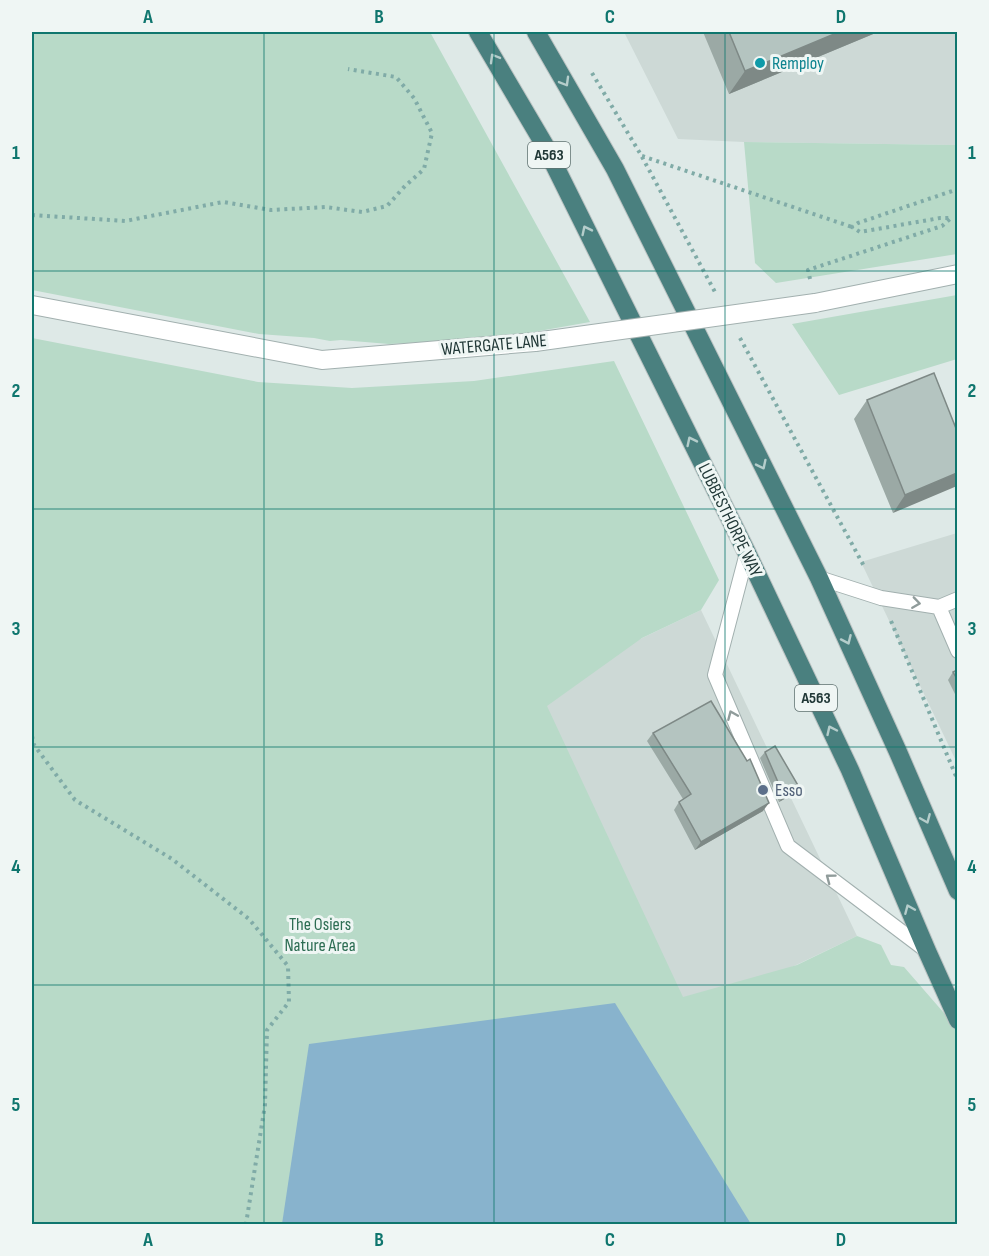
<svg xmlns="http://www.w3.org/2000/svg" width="989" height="1256" font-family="'Sofia Sans Condensed',sans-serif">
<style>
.built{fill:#cdd9d6}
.green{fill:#b8dac8}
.water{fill:#88b3cd}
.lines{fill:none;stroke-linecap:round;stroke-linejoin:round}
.service-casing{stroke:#a2b0af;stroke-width:16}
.minor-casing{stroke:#a2b0af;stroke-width:20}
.trunk-casing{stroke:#bcc3c3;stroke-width:20}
.path{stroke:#80aba7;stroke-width:4;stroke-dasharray:3 4.5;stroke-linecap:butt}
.service{stroke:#fff;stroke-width:14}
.minor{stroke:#fff;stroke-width:18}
.trunk{stroke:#4a807f;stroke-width:18}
.minor-bridge-casing{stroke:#a2b0af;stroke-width:20;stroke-linecap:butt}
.minor-bridge{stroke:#fff;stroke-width:18}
.wall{fill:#9ba9a5}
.shaded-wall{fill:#7e8986}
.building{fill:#b4c4c0;stroke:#7e8986;stroke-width:1.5}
.oneway{stroke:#b5cdcb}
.oneway2{stroke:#909c9b}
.grid{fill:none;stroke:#0f766e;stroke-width:1.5;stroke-opacity:0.55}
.culture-dot{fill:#0f9aa8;stroke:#eff6f4;stroke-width:2}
.service-dot{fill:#5c6f8a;stroke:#eff6f4;stroke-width:2}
.labels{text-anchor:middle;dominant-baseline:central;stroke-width:6;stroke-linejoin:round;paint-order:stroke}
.shield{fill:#eff6f4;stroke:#5f7170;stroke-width:1.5}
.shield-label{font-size:16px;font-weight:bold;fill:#213837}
.culture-label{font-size:18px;fill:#0d838f;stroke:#eff6f4;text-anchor:start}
.street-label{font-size:18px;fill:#213837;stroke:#eff6f4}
.service-label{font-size:18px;fill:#4e5e75;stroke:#eff6f4;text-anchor:start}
.park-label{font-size:18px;fill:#2d6d53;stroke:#eff6f4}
.neatline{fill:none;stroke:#0f766e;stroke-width:2}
.grid-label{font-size:20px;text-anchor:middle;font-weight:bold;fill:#0f766e}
</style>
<rect width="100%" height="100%" fill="#dee9e7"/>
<path class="built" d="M624 32H957V145L744 142 678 139Z
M957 533V763L861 562Z
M701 610 857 936 681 1020 525 694Z"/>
<path class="green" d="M32 32H430L590 322 499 338 389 344 341 340 330 341 314 338 259 334 32 290Z
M744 142 957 145V254L776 283 755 263Z
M957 295V359L839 395 792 324Z
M32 338 258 382 352 388 474 381 614 361 719 580 701 610 642 638 547 706 683 997 797 965 857 936 881 945 891 965 904 967 957 1028V1224H32Z"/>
<path class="water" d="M615 1003 751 1224H282L309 1044Z"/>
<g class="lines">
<g class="service-casing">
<path id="service" d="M747 553 715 675 788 846 927 951
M819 578 881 598 939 607 958 651
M939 607 958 599"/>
</g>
<g class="minor-casing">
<path id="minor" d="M815 303 958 274
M32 305 322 360 535 342"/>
</g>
<g class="trunk-casing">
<path id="trunk" d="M478 32 544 144 747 553 850 770 927 951 958 1020
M536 32 615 169 819 578 898 752 958 891"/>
</g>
<path class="path" d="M592 73 641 155 715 292
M642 156 852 227
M32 215 125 221 223 202 271 210 326 207 362 212 387 206 405 186 424 169 432 133 414 98 396 77 348 69
M810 279 808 270 942 226 951 218H940L860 232 852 227 858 223 958 189
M740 338 865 568
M891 621 958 781
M32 736 34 745 75 800 172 859 249 919 288 966 289 1002 267 1030 265 1105 246 1224"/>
<use href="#service" class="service"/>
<use href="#minor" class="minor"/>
<use href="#trunk" class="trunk"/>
<g class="minor-bridge-casing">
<path id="minor-bridge" d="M535 342 815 303"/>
</g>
<use href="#minor-bridge" class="minor-bridge"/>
</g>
<path class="wall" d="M703 32H878L729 94Z
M867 400 957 431 893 513 854 419Z
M957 670V698L948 680 953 672Z
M653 733 763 811 695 850 674 810 679 802 683 799 647 741Z
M765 752 795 793 779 802 760 758Z"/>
<path class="shaded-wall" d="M839 32H878L729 94 745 71Z
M957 473V486L893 513 905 495Z
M799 787 795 793 779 802 784 796Z
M769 803 763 811 695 850 701 842Z"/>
<path class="building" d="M729 32H839L745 71Z
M934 373 957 431V473L905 495 867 400Z
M957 670V679L953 672Z
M711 701 747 761 750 759 769 803 701 842 679 802 691 794 653 733Z
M775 746 799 787 784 796 765 752Z"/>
<defs><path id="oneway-chevron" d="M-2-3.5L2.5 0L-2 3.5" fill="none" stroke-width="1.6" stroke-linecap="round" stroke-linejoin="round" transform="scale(1.5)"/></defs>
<g class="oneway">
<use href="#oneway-chevron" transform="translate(494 58) rotate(-120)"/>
<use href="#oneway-chevron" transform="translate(565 82) rotate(60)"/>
<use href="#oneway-chevron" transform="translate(586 230) rotate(-116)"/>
<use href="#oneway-chevron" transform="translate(691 441) rotate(-116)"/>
<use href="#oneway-chevron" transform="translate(762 465) rotate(64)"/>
<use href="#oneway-chevron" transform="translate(847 640) rotate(66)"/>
<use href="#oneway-chevron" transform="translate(831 730) rotate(-115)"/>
<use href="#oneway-chevron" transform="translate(926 819) rotate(67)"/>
<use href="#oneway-chevron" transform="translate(909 909) rotate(-113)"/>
</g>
<g class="oneway2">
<use href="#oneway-chevron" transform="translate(916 603) rotate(8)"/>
<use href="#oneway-chevron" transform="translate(732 715) rotate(-113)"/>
<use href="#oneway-chevron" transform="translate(830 878) rotate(-143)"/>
</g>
<path class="grid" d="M264 32V1224M494 32V1224M725 32V1224M32 271H958M32 509H958M32 747H958M32 985H958"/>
<circle class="culture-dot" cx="760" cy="63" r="6"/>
<circle class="service-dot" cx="763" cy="790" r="6"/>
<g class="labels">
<g class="shield">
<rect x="528" y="142" width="42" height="26" rx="4.5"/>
<rect x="795" y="685" width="42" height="26" rx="4.5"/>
</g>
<g class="shield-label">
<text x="549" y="155">A563</text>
<text x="816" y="698">A563</text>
</g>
<g class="culture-label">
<text x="772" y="63">Remploy</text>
</g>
<g class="street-label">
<text transform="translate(494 345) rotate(-5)">WATERGATE LANE</text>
<text transform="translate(730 520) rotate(64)">LUBBESTHORPE WAY</text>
</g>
<g class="service-label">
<text x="775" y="790">Esso</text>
</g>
<g class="park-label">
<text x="320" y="924">The Osiers<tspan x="320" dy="21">Nature Area</tspan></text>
</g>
</g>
<rect width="989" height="1256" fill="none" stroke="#eff6f4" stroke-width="66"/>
<rect x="33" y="33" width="923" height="1190" class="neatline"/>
<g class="grid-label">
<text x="148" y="23">A</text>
<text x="379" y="23">B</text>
<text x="610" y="23">C</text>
<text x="841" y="23">D</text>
<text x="16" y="159">1</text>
<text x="972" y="159">1</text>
<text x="16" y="397">2</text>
<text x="972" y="397">2</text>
<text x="16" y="635">3</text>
<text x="972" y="635">3</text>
<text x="16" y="873">4</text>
<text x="972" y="873">4</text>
<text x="16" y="1111">5</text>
<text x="972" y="1111">5</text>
<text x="148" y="1246">A</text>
<text x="379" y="1246">B</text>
<text x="610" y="1246">C</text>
<text x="841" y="1246">D</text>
</g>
</svg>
